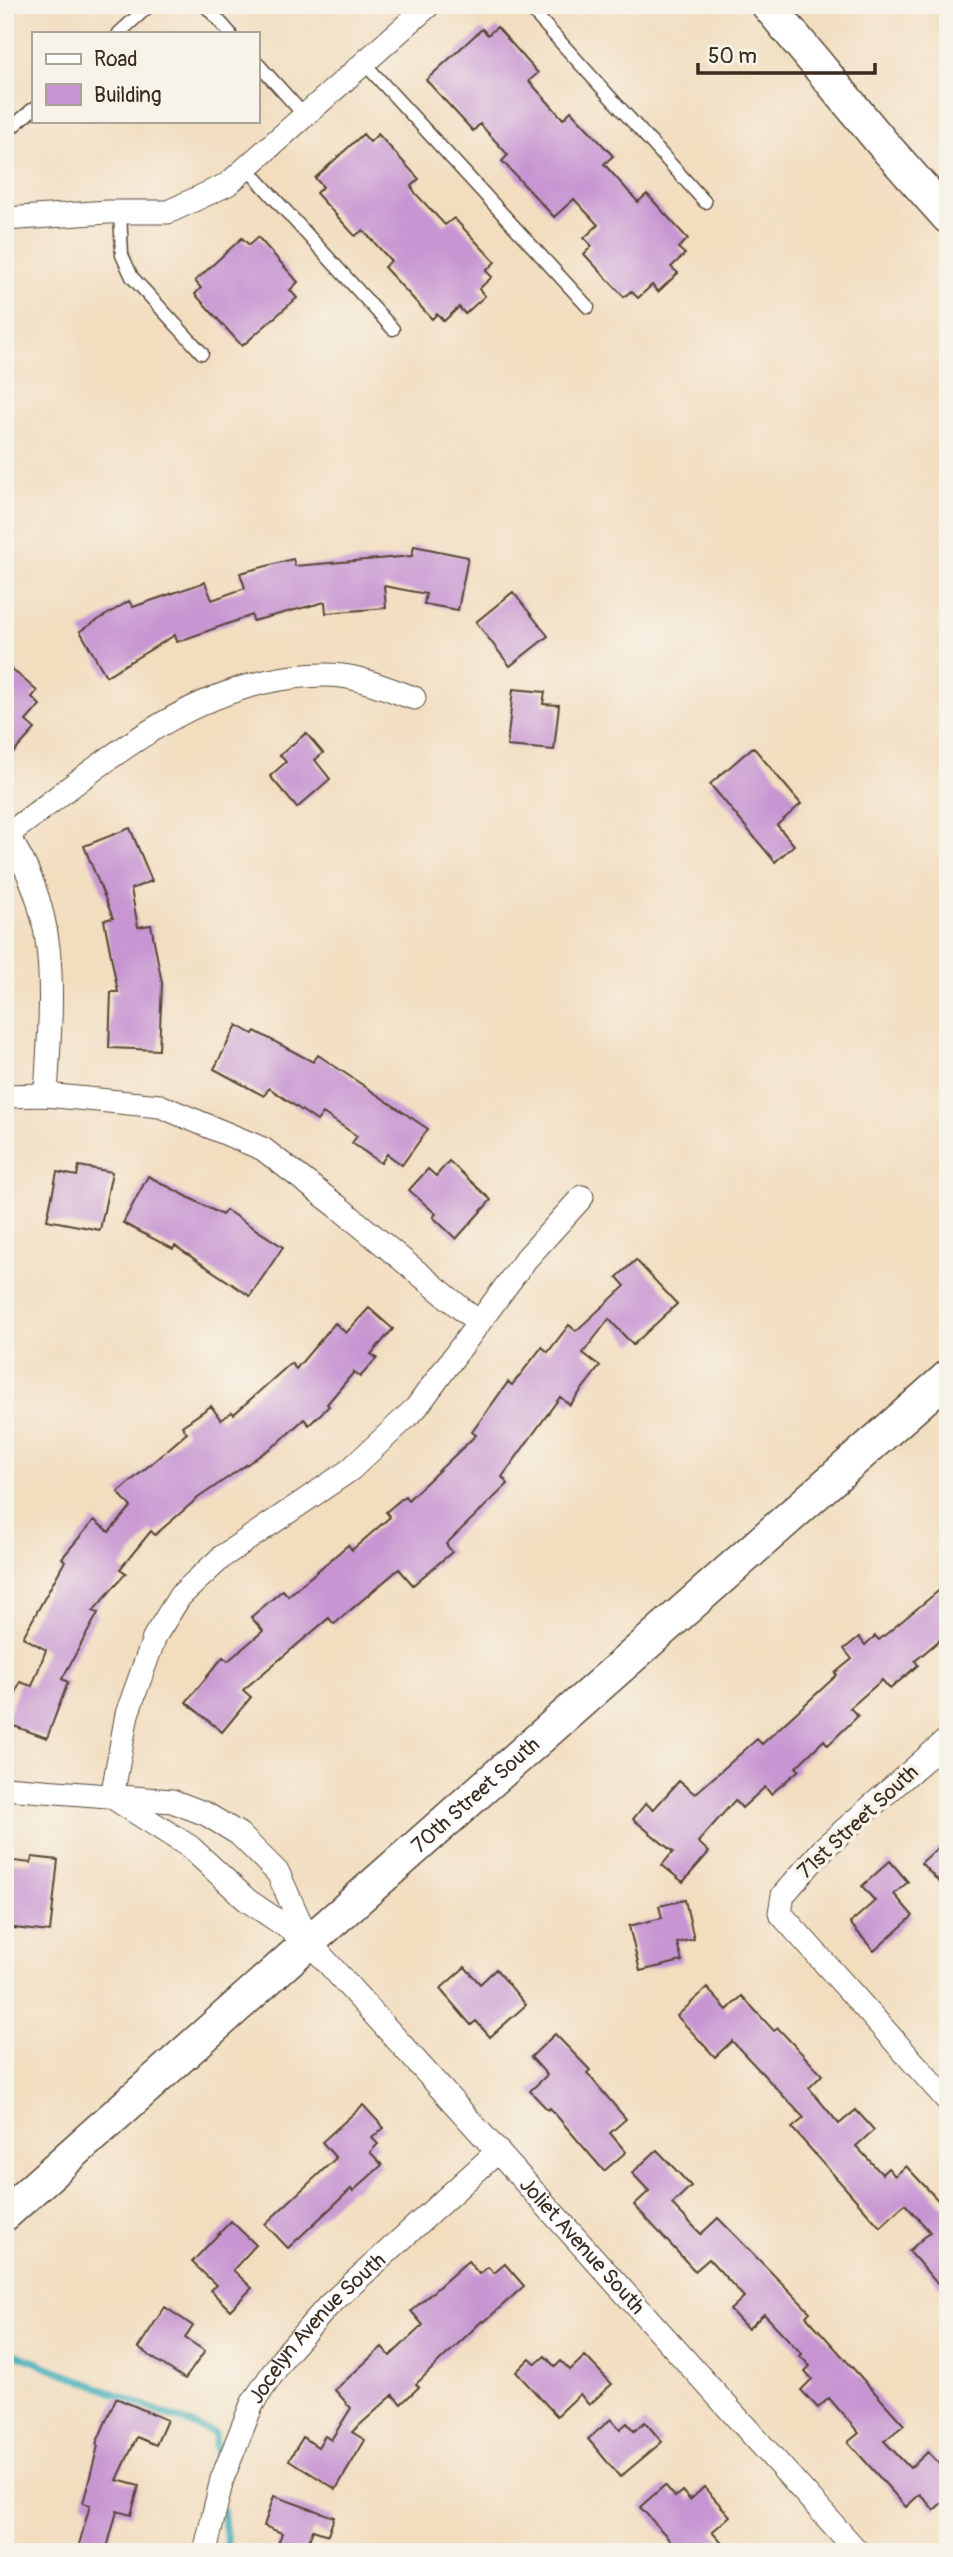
<svg xmlns="http://www.w3.org/2000/svg" width="953" height="2557" font-family="Pangolin,sans-serif">
<style>
.lines{fill:none;stroke-linecap:round;stroke-linejoin:round}
.stream{stroke:#3aabb6;stroke-width:7}
.building{fill:#c796d2}
.lane-casing{stroke:#564536;stroke-width:15}
.street-casing{stroke:#564536;stroke-width:25}
.secondary-casing{stroke:#564536;stroke-width:36}
.lane{stroke:#fff;stroke-width:12}
.street{stroke:#fff;stroke-width:23}
.secondary{stroke:#fff;stroke-width:33}
.labels{text-anchor:middle;dominant-baseline:central;stroke-width:7;stroke-linejoin:round;paint-order:stroke}
.street-label{font-size:21px;fill:#3b2a1e;stroke:#f7f3e8}
</style>
<rect width="100%" height="100%" fill="#f7f3e8"/>
<filter id="ink" filterUnits="userSpaceOnUse"><feTurbulence type="fractalNoise" baseFrequency=".0143" numOctaves="2"/><feDisplacementMap in="SourceGraphic" scale="14" xChannelSelector="R" yChannelSelector="G"/><feConvolveMatrix kernelMatrix="1 2 1 2 8 2 1 2 1" color-interpolation-filters="sRGB"/></filter>
<filter id="wash" filterUnits="userSpaceOnUse"><feTurbulence type="fractalNoise" baseFrequency=".00686" numOctaves="4" result="noise"/><feDisplacementMap in="SourceGraphic" scale="28" xChannelSelector="R" yChannelSelector="G"/><feGaussianBlur stdDeviation="1.57" result="paint"/><feColorMatrix in="noise" values="0 0 0 0 0 0 0 0 0 0 0 0 0 0 0 0 0 1.4 0 .05"/><feComposite in="paint" operator="in"/></filter>
<g filter="url(#wash)">
<rect width="100%" height="100%" fill="#f2ddbf"/>
<g class="lines">
<path class="stream" d="M5 2350 214 2433 218 2467
M223 2510 228 2552"/>
</g>
<g id="blocks">
<path class="building" d="M497 27 538 73 529 81 547 101 563 119 571 111 613 156 604 164 638 202 647 194 688 239 678 248 685 254 671 267 678 273 658 292 652 285 638 298 631 291 624 297 584 254 592 246 584 238 598 225 574 199 554 217 502 161 508 155 480 124 473 131 426 80 482 29 488 35Z
M363 134 370 142 378 134 419 179 411 186 416 194 445 225 454 218 495 262 486 271 492 277 479 289 485 296 465 314 459 307 444 321 437 314 432 319 384 267 391 261 363 230 355 236 316 193 323 187 315 178Z
M258 237 298 282 290 290 297 298 242 346 195 294 201 288 195 281 242 238 249 245Z
M414 546 468 557 458 610 424 604 426 594 384 586 386 608 326 613 325 602 253 621 252 615 177 642 175 635 106 676 80 631 129 601 133 607 205 582 212 600 245 588 240 573 293 559 295 566 412 556Z
M513 592 548 636 510 666 476 622Z
M5 663 37 691 32 697 40 705 26 721 35 729 5 762Z
M513 689 545 692 543 704 559 705 554 750 507 746Z
M306 733 323 753 315 760 330 779 297 808 270 776 286 762 280 755Z
M753 747 801 804 777 825 794 845 775 862 710 784Z
M130 828 152 881 131 889 138 927 151 925 162 983 159 1050 109 1048 111 992H118L104 920 113 918 84 846Z
M237 1025 253 1034 255 1031 313 1062 318 1055 428 1129 402 1165 387 1154 381 1163 352 1143 357 1136 323 1113 317 1121 269 1088 264 1096 214 1069Z
M449 1161 491 1200 456 1239 433 1217 436 1214 409 1190 428 1169 436 1176Z
M79 1166 112 1172 100 1230 47 1220 57 1172 77 1176Z
M148 1176 222 1215 226 1210 283 1247 250 1296 175 1246 173 1249 123 1223Z
M636 1260 677 1304 633 1345 609 1319 583 1353 600 1366 570 1405 560 1397 502 1477 508 1484 446 1544 452 1552 413 1585 399 1569 334 1624 329 1618 243 1690 251 1697 222 1732 186 1702 223 1657 228 1661 263 1631 251 1617 283 1590 288 1596 348 1545 352 1550 390 1517 386 1512 405 1496 408 1500 476 1435 472 1432 508 1382 512 1385 542 1347 548 1352 569 1325 576 1331 625 1286 617 1277Z
M369 1308 393 1329 371 1354 377 1358 360 1377 354 1372 327 1404 329 1406 309 1425 304 1419 278 1443 198 1498 155 1535 151 1531 120 1569 126 1573 93 1611 98 1613 62 1679 68 1682 47 1738 5 1723 20 1682 32 1686 46 1650 23 1637 65 1561 62 1558 94 1520 109 1532 131 1507 118 1492 187 1433 182 1426 211 1406 221 1420 232 1412 234 1414 291 1363 296 1369 335 1323 346 1333Z
M948 1583V1633L915 1661 918 1665 890 1689 882 1680 850 1708 858 1716 828 1745 824 1740 796 1767 799 1770 771 1794 765 1787 742 1808 735 1800 698 1842 709 1852 683 1882 662 1865 673 1852 633 1819 646 1803 653 1810 679 1781 695 1794 757 1739 762 1744 837 1675 835 1673 852 1659 844 1649 859 1637 865 1645 875 1636 879 1640Z
M948 1838V1891L921 1863Z
M32 1857 58 1860 50 1932 5 1927V1860L31 1863Z
M890 1861 908 1882 894 1894 913 1916 874 1951 850 1923 875 1901 862 1886Z
M685 1900 694 1939 677 1943 682 1961 640 1971 629 1926 662 1918 659 1906Z
M465 1967 480 1984 496 1969 526 2005 490 2037 476 2021 471 2025 440 1989Z
M707 1988 727 2010 742 1996 774 2031 778 2028 822 2075 809 2088 839 2124 856 2110 874 2130 856 2146 882 2174 888 2168 895 2176 906 2166 948 2211V2296L909 2251 930 2232 905 2204 880 2227 792 2128 804 2118 732 2041 715 2057 677 2016Z
M555 2034 590 2070 587 2073 626 2119 610 2133 626 2152 604 2171 550 2108 548 2110 530 2091 547 2075 531 2057Z
M363 2105 384 2128 372 2138 378 2144 370 2152 382 2165 353 2191 351 2189 288 2248 265 2224 336 2158 322 2142Z
M657 2150 691 2186 672 2204 701 2234 718 2218 810 2312 806 2316 904 2425 884 2441 910 2468 928 2452 948 2473V2497L934 2510 920 2494 906 2507 848 2442 859 2433 829 2398 818 2408 801 2390 812 2379 805 2371 810 2366 800 2356 802 2354 764 2314 748 2329 730 2310 744 2297 709 2259 695 2271 634 2205 649 2191 632 2173Z
M231 2221 256 2245 233 2270 252 2288 230 2310 210 2290 216 2285 192 2262Z
M468 2261 479 2274 488 2267 494 2273 505 2264 524 2286 484 2322 482 2321 416 2384 419 2387 401 2404 393 2395 352 2432 365 2440 336 2489 289 2460 303 2437 318 2447 325 2436 331 2440 351 2408 335 2390 382 2347 390 2356 423 2325 411 2311Z
M165 2307 193 2326 185 2338 205 2351 185 2379 138 2348Z
M545 2356 555 2367 561 2361 570 2370 585 2356 612 2384 589 2405 580 2394 557 2416 516 2372 530 2358 536 2364Z
M116 2398 167 2420 156 2445 137 2437 117 2480 139 2486 131 2515 117 2511 106 2552H77L90 2505 83 2503 98 2446 96 2444Z
M611 2419 620 2429 627 2423 634 2431 645 2422 662 2442 620 2477 588 2439Z
M665 2485 675 2497 682 2491 690 2500 704 2487 730 2516 712 2532 730 2552H681L640 2507Z
M274 2496 334 2517 328 2535 313 2530 305 2552H275L282 2533 264 2526Z"/>
</g>
</g>
<g filter="url(#ink)">
<use href="#blocks" fill-opacity="0" stroke="#564536" stroke-width="2"/>
<g class="lines">
<g class="lane-casing">
<path id="lane" d="M205 5 230 33
M527 5 705 202
M119 33 150 5
M257 63 305 116
M364 63 588 307
M10 129 33 109
M246 167 393 329
M120 212 122 255 132 277 202 353"/>
</g>
<g class="street-casing">
<g id="street">
<path d="M5 219 108 212H168L228 184 429 5"/>
<path d="M5 832C63 915 51 1000 46 1095"/>
<path d="M7 835C96 770 181 690 294 677 310 675 326 674 342 676 366 679 391 690 414 698"/>
<path d="M5 1096 46 1095 160 1106 263 1149 337 1206 479 1323"/>
<path d="M948 1739 825 1847 783 1895 780 1913 948 2101"/>
<path d="M5 1788 172 1801 206 1814 239 1834 278 1873 309 1942"/>
<path id="s1" d="M112 1797 190 1847 247 1900 309 1942 858 2552"/>
<path d="M112 1797 127 1714 155 1636 180 1596 223 1556 350 1470 416 1408 526 1259 582 1197"/>
<path id="s2" d="M205 2552 222 2479 252 2404 285 2355 328 2306 498 2151"/>
</g>
</g>
<g class="secondary-casing">
<g id="secondary">
<path d="M768 5 883 144 948 217"/>
<path id="s3" d="M5 2214 309 1942 948 1377"/>
</g>
</g>
<use href="#lane" class="lane"/>
<use href="#street" class="street"/>
<use href="#secondary" class="secondary"/>
</g>
</g>
<g class="labels">
<g class="street-label">
<text stroke="none"><textPath href="#s3" startOffset="630">70th Street South</textPath></text>
<text transform="translate(858 1822) rotate(-43)">71st Street South</text>
<text stroke="none"><textPath href="#s1" startOffset="654">Joliet Avenue South</textPath></text>
<text stroke="none"><textPath href="#s2" startOffset="256">Jocelyn Avenue South</textPath></text>
</g>
</g>
<rect width="953" height="2557" fill="none" stroke="#f7f3e8" stroke-width="28"/>
<rect x="32" y="32" width="228" height="91" fill="#f7f3e8" stroke="#aca397" stroke-width="2"/>
<rect x="46" y="54" width="35" height="10" fill="#ffffff" stroke="#aca397" stroke-width="2"/>
<text x="94" y="66" font-size="21" fill="#3b2a1e">Road</text>
<rect x="46" y="84" width="35" height="21" fill="#c796d2" stroke="#aca397" stroke-width="2"/>
<text x="94" y="102" font-size="21" fill="#3b2a1e">Building</text>
<path d="M698 63v10h177v-10" fill="none" stroke="#3b2a1e" stroke-width="3.5"/>
<text x="708" y="63" font-size="21" fill="#3b2a1e" stroke="#f7f3e8" stroke-width="5" paint-order="stroke">50 m</text>
</svg>
